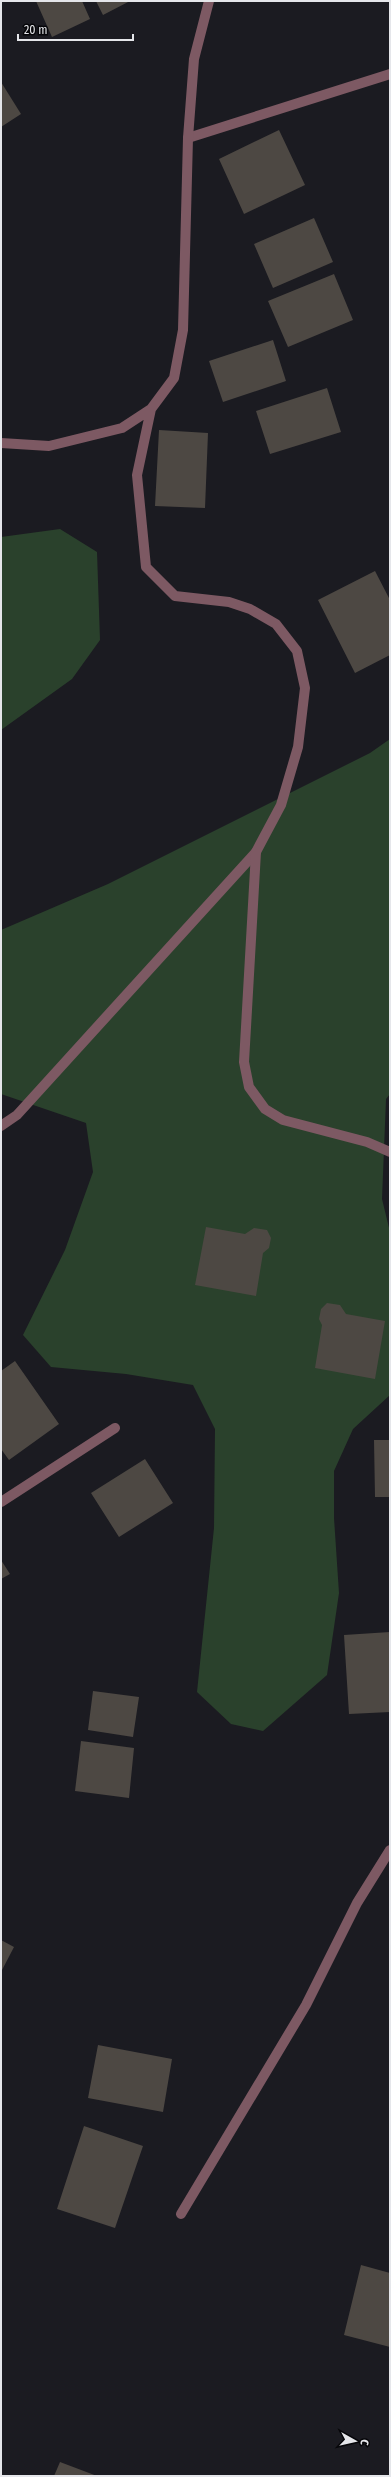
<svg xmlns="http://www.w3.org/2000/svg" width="391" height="2477" font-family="'Fira Sans Condensed',sans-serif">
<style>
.green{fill:#2a412c}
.building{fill:#4d4843}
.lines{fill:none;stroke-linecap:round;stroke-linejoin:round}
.service{stroke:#7d5963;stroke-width:10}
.minor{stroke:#7d5963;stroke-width:10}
</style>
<rect width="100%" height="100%" fill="#1b1b21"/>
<path class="green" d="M60 529 97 552 100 640 72 679 1 730V537Z
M390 739V1094L386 1099 382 1199 390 1232V1395L353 1429 334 1471V1518L339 1593 327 1675 263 1731 231 1724 197 1692 214 1528 215 1429 193 1385 126 1374 51 1367 23 1335 65 1250 93 1172 86 1123 1 1094V930L108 884 370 753Z"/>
<path class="building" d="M36 1H82L90 19 52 37Z
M96 1H130L103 15Z
M1 82 21 114 1 127Z
M279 130 305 185 244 214 219 159Z
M314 218 333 262 273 288 254 244Z
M334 274 353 320 288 347 268 301Z
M273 340 286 381 223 402 209 361Z
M327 388 341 432 270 454 256 411Z
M159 430 208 433 205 508 155 506Z
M375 571 390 600V655L355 673 318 600Z
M206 1227 245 1234 254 1228 267 1230 271 1238 269 1248 263 1253 256 1296 195 1285Z
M327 1303 340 1305 346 1314 385 1321 375 1379 315 1368 322 1325 319 1319 321 1309Z
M15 1361 59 1424 9 1460 1 1449V1371Z
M374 1440H390V1497H375Z
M145 1459 173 1503 119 1537 91 1493Z
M1 1560 10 1574 1 1579Z
M390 1632V1712L349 1714 344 1635Z
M93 1691 139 1697 133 1737 88 1730Z
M81 1741 134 1748 129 1798 75 1791Z
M1 1940 14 1947 1 1972Z
M98 2045 172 2059 163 2112 88 2098Z
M84 2126 143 2146 115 2228 57 2209Z
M361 2265 390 2273V2347L344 2335Z
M60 2462 97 2476H54Z"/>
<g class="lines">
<path class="service" d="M188 138 390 74
M1 1126 17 1115 256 852
M181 2214 306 2005 357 1903 390 1850"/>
<path class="minor" d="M151 409 137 475 146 567 175 596 229 602 250 609 276 624 297 651 305 688 298 747 281 805 256 852 244 1062 249 1087 265 1109 283 1120 367 1142 390 1152
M1 443 49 446 122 428 151 409 174 378 183 330 188 138 194 59 209 1
M1 1502 115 1428"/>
</g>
<rect width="391" height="2477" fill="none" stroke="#e5e6ea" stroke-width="4"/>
<g transform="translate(355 2441) rotate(98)" stroke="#060609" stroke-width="3" paint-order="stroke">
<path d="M0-3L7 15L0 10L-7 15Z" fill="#e5e6ea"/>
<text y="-6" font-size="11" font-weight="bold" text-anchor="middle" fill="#e5e6ea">С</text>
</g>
<path d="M18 34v6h115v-6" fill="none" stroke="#e5e6ea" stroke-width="2"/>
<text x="24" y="34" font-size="12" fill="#e5e6ea" stroke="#060609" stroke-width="3" paint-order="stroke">20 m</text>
</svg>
